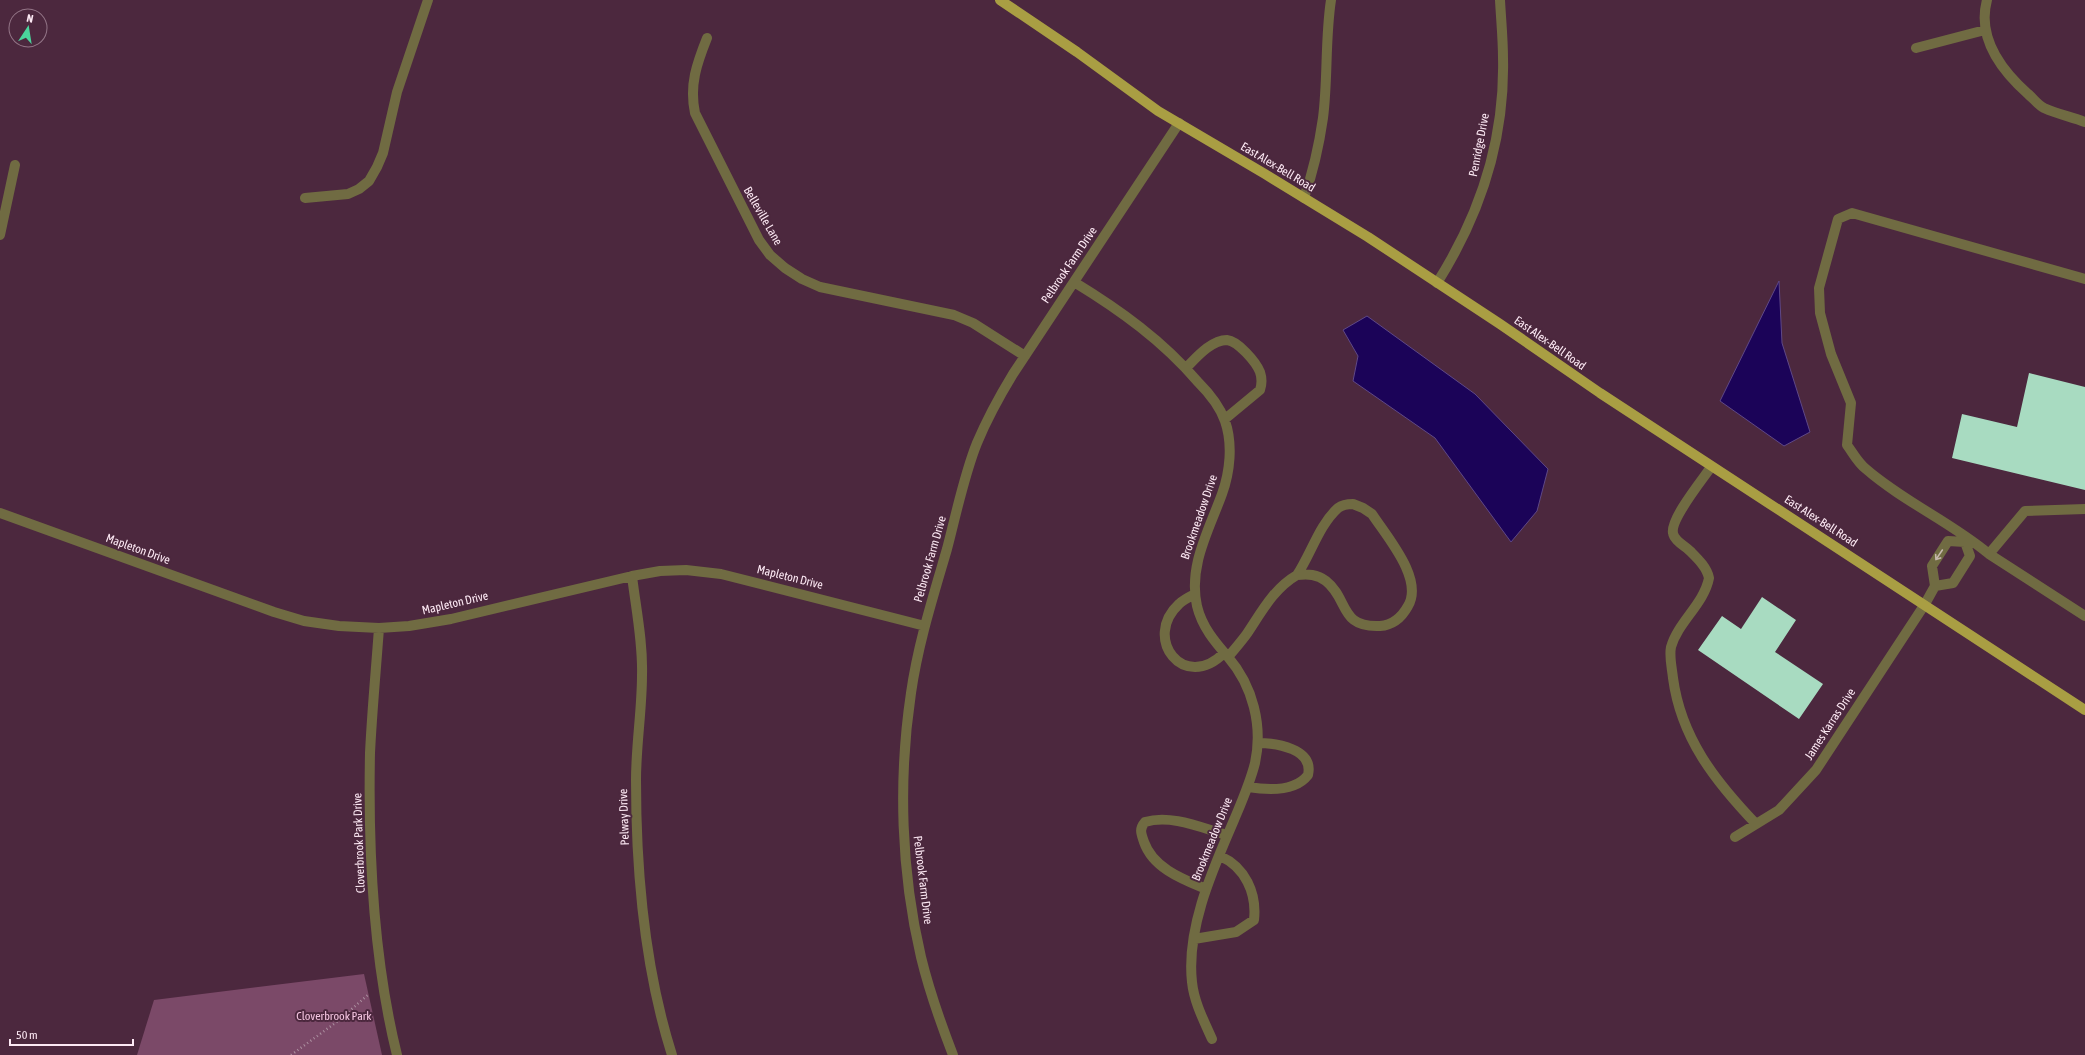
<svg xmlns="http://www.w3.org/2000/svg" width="2085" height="1055" font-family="'Asap Condensed',sans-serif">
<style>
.green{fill:#7b4968}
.water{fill:#1b0358;stroke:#5f4887}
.building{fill:#a8dbc1}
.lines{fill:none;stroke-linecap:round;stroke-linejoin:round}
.path{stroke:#ac90a0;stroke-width:2.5;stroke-dasharray:1 3;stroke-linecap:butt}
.minor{stroke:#706b42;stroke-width:10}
.major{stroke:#a99e43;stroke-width:10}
.oneway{stroke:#c5b7ad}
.labels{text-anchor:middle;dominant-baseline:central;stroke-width:4;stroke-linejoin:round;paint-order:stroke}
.street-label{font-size:12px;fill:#fde9f4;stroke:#4c283e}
.park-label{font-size:12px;fill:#f6c6e2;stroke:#4c283e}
</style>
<rect width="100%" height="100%" fill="#4c283e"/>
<path class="green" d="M364 974 382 1055H137L154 1000Z"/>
<path class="water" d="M1779 281 1782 343 1810 432 1784 446 1720 401Z
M1367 316 1475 394 1548 469 1537 511 1511 542 1435 438 1353 381 1358 356 1343 330Z"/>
<path class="building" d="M2029 373 2085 387V490L1952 458 1962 414 2017 427Z
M1762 597 1796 620 1775 652 1823 684 1799 719 1698 650 1722 616 1741 629Z"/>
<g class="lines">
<path class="path" d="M291 1055 338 1021 369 994"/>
<path class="minor" d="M1987 0C1977 37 2001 70 2028 94 2033 98 2038 105 2044 108 2057 114 2072 117 2085 122
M707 38C697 63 689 85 695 113L759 240 770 255 785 268 802 279 820 287 954 315 973 323 1025 356
M1916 48 1985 30
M305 198 348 194 359 189 369 181 377 167 383 153 397 92 428 0
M1304 198C1313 172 1319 146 1323 118 1328 79 1325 39 1331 0
M0 235 15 165
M2085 279 1852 213 1838 219 1819 288 1820 313 1831 354 1851 403 1847 445C1853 453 1858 463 1866 469 1904 502 1951 522 1989 554L2025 511 2085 509
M1074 282C1120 310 1163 341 1198 382 1209 393 1220 407 1225 421 1233 444 1230 472 1222 494 1209 530 1188 566 1197 606 1202 627 1215 642 1228 657 1253 686 1263 726 1255 763 1250 783 1242 801 1234 820 1213 869 1186 928 1192 982 1194 1002 1204 1021 1212 1039
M1437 283C1480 215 1505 139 1503 58 1503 39 1501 19 1500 0
M1186 368C1196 358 1211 340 1227 340 1238 341 1256 362 1260 372 1262 378 1262 384 1260 390L1225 419
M1711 467C1703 479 1670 519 1673 533 1674 541 1687 547 1692 553 1699 560 1707 568 1709 578 1704 604 1678 622 1671 647 1669 657 1672 668 1673 678 1681 738 1715 781 1756 824
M1353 504 1363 508 1372 514C1387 537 1424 579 1408 606 1402 617 1393 625 1380 626 1339 628 1349 599 1326 581 1317 574 1308 574 1297 575 1311 554 1319 525 1338 508 1342 505 1348 504 1353 504Z
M0 513 274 612 304 621 339 626 379 628 409 626 451 619 632 576 660 571 686 570 721 574 925 626
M1989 554 2085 616
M632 576C636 609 643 642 642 675 642 710 636 745 636 780 636 872 644 967 672 1055
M1935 586 1953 583 1970 556 1965 542
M1195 594C1189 597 1183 600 1179 604 1142 638 1184 693 1224 653
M379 628C376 670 372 711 370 753 368 853 373 958 397 1055
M1228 657C1234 650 1240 643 1246 635 1261 613 1273 589 1297 575
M1248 787C1266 790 1295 792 1308 775 1314 749 1277 743 1258 743
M1735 837 1779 810 1816 770 1925 604 1935 586 1932 566 1948 541 1965 542
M1206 889C1182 879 1153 868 1144 842 1141 833 1139 829 1145 822 1171 814 1202 828 1227 835
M1194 939 1236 932 1254 920C1257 893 1245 867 1220 856
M953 1055C941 1024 929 990 921 957 901 872 898 780 911 693 918 644 933 597 947 549 956 515 964 475 977 443 987 419 999 397 1013 374L1179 123"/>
<path class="major" d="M1000 0 1077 52 1158 111 1265 174 1368 237 1500 324 1600 393 2085 710"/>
</g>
<defs><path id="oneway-shaft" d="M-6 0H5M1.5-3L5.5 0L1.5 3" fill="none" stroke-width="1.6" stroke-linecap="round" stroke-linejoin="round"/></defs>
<use class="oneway" href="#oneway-shaft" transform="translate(1939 555) rotate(124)"/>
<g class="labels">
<g class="street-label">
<text transform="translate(1479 145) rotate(-79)">Penridge Drive</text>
<text transform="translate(1278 167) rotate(31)">East Alex-Bell Road</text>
<text transform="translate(763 216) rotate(60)">Belleville Lane</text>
<text transform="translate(1069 265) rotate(-56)">Pelbrook Farm Drive</text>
<text transform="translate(1550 343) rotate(35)">East Alex-Bell Road</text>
<text transform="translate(1199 517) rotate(-71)">Brookmeadow Drive</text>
<text transform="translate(1821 521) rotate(33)">East Alex-Bell Road</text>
<text transform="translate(138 549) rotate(20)">Mapleton Drive</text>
<text transform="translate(930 559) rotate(-74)">Pelbrook Farm Drive</text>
<text transform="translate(790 577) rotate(14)">Mapleton Drive</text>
<text transform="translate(455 603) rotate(-13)">Mapleton Drive</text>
<text transform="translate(1830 724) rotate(-57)">James Karras Drive</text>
<text transform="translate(624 817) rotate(-92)">Pelway Drive</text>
<text transform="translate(1212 839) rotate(-68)">Brookmeadow Drive</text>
<text transform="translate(359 843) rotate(-92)">Cloverbrook Park Drive</text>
<text transform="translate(923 880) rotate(83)">Pelbrook Farm Drive</text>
</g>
<g class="park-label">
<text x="334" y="1016">Cloverbrook Park</text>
</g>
</g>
<g transform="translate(28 28) rotate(12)"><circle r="19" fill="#4c283e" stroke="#937587"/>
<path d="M0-3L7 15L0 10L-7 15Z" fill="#4ad49c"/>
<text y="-6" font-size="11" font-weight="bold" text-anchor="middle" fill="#fde9f4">N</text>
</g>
<path d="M10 1039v6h123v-6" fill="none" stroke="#fde9f4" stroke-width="2"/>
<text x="16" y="1039" font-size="12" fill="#fde9f4" stroke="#4c283e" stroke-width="3" paint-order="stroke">50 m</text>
</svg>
